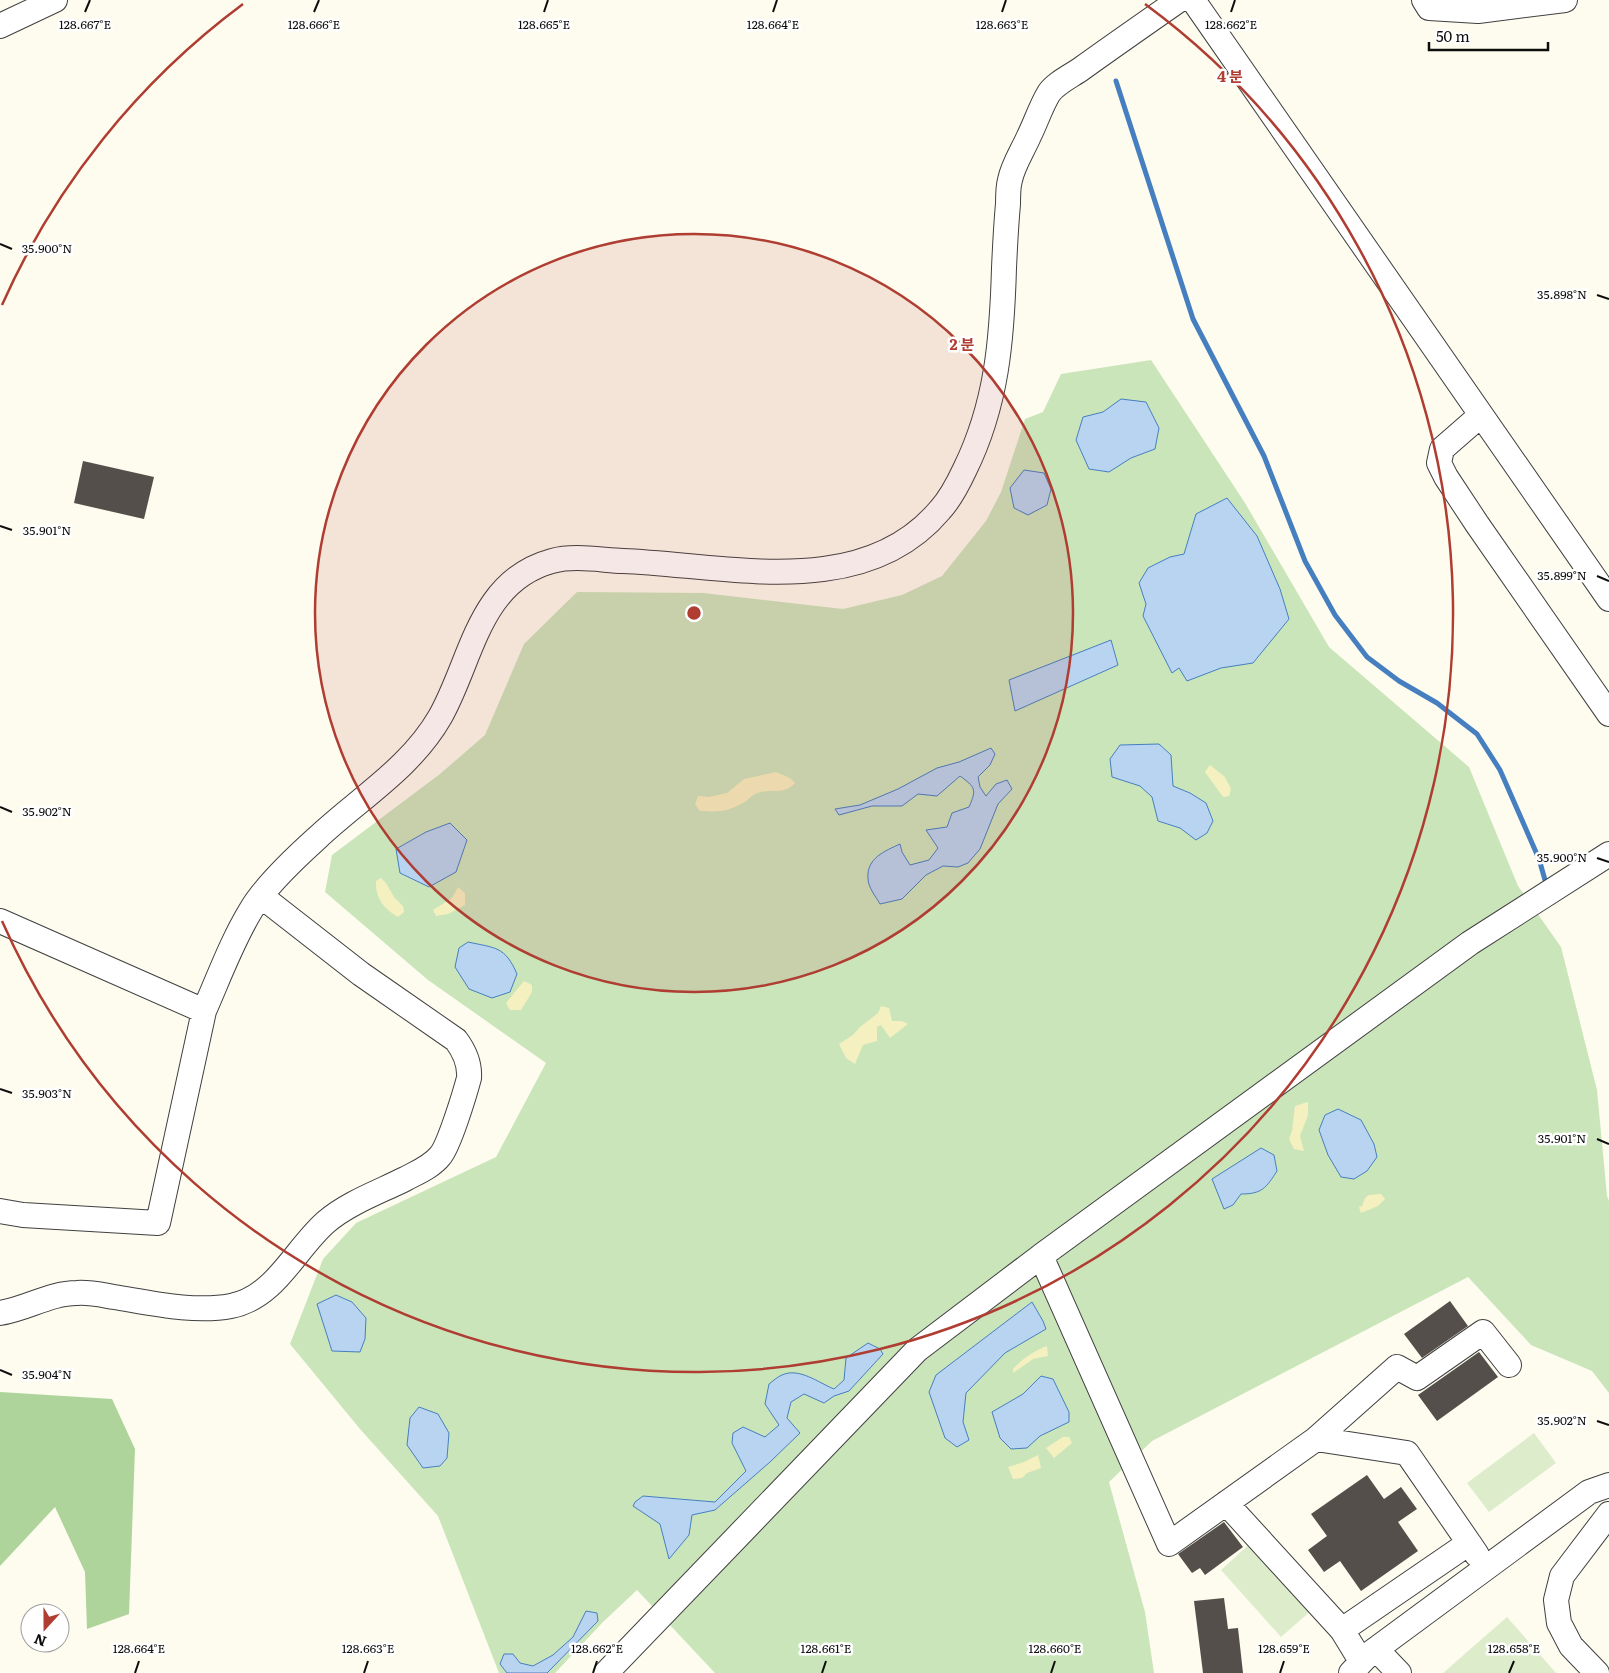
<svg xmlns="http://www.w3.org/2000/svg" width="1609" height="1673" font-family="Literata,'Noto Sans KR',serif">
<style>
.green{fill:#cbe5bb}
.forest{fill:#aed49c}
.sand{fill:#f5f0bf}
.pitch{fill:#ddedcc}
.water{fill:#b8d4f0;stroke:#467fc0}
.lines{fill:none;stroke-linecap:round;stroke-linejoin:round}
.stream{stroke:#467fc0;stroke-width:5}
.building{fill:#544f4a}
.minor-casing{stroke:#404040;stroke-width:26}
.minor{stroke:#fff;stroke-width:24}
.ticks{fill:none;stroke:#0d0d0d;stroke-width:2}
.ring{fill:none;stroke:#af3d32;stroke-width:2.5}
.ticks-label{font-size:12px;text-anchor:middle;fill:#0d0d0d;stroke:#fff;stroke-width:5;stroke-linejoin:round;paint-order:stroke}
.centre{fill:#af3d32;stroke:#fff;stroke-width:2.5}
.ring-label{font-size:15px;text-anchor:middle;font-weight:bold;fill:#af3d32;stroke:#fff;stroke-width:5;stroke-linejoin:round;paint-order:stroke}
</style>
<rect width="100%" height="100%" fill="#fdfcee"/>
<path class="green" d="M1151 360 1245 503 1329 647 1469 767 1518 886 1561 947 1597 1090 1607 1196 1609 1201V1393L1592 1371 1531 1345 1468 1277 1152 1441 1109 1482 1145 1612 1154 1673H715L637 1590 603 1622 555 1673H499L438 1516 360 1429 290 1344 323 1259 356 1223 496 1157 546 1063 428 980 325 892 332 855 440 774 485 735 524 644 577 592 703 593 843 609 902 595 942 576 986 521 1001 492 1025 419 1043 412 1061 374Z"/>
<path class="forest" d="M0 1392 112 1399 135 1449 129 1614 87 1629 85 1572 55 1507 0 1566Z"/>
<path class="sand" d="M1210 765 1225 777 1231 789 1229 796 1223 797 1205 772Z
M776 772 790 778 795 783C783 796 770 788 758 793 753 794 749 799 745 802 727 812 720 812 700 811L695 804 698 796 709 797 727 793 744 779Z
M381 878 386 883 394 897 403 906 404 912 398 917C384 909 375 898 376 881Z
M458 887 465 893V905L448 914 436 916 433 910 452 898Z
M524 981 532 985V992L521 1010H510L506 1003Z
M881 1006 889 1008 892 1021H902L908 1024 890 1038 881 1025 877 1027V1041L863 1045 855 1064 846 1058 839 1044 853 1035 860 1027 878 1013Z
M1308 1102V1115L1300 1136 1304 1151 1294 1149 1289 1139 1292 1131 1295 1106Z
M1381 1194 1385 1199 1378 1206 1361 1213 1359 1207 1362 1206 1365 1198 1369 1195Z
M1047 1346 1048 1356 1033 1359 1013 1373V1369C1022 1359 1034 1351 1047 1346Z
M1063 1437H1069L1072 1443 1054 1458 1046 1448Z
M1038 1455 1041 1468 1027 1473 1022 1478 1013 1479 1008 1467 1024 1462Z"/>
<path class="pitch" d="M1534 1433 1556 1463 1489 1512 1467 1483Z
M1253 1541 1313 1609 1281 1637 1221 1570Z
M1507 1617 1556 1673H1443Z"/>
<path class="water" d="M1121 399 1146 402 1159 428 1155 449 1131 458 1109 472 1089 469 1076 440 1083 417 1103 412Z
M1024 470 1044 473 1051 489 1047 505 1028 515 1014 508 1010 488Z
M1227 498 1257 536 1280 589 1289 619 1253 663 1221 668 1187 681 1179 668 1172 673 1143 616 1146 604 1139 583 1148 568 1170 557 1184 554 1196 514Z
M1111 640 1118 665 1015 711 1009 680Z
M1159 744 1171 755 1173 786 1190 793 1206 803 1213 821 1207 833 1196 840 1180 828 1158 821 1152 797 1140 786 1112 777 1110 759 1120 745Z
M991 748 995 754 990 765 978 777 980 787 986 796 996 784 1007 780 1012 789 998 804 980 849 968 863 958 867 943 866 926 875 902 899 880 904C876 897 868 887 868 879 866 858 885 851 900 844L902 852 910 865 929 860 938 848 926 830 947 827 952 813 969 807C977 789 975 787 960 776L937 796 918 794 902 806H872L839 815 835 809 860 805 898 789 937 768 959 762Z
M450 823 467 840 456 872 429 887 400 873 396 849 426 832Z
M468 942C495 948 505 946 517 974L510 992 492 998 469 989 455 967 459 948Z
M1338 1109 1361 1120 1374 1144 1377 1157 1367 1171 1354 1179 1341 1177 1328 1155 1319 1130 1325 1115Z
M1261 1148 1274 1155 1277 1171C1266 1188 1262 1194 1241 1194L1233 1205 1224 1209 1212 1179Z
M336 1295 352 1302 366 1318 365 1339 360 1352 332 1351 317 1304Z
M1032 1302 1043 1321 1046 1329 1005 1353 966 1393 963 1422 969 1440 957 1447 945 1438 929 1392 936 1375Z
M868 1343 880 1349 883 1354 849 1391 834 1396 824 1403 804 1394 791 1402 787 1418 800 1433 770 1462 715 1510 692 1515 689 1535 669 1559 660 1524 633 1506 635 1502 643 1496 715 1502 746 1471 732 1443 733 1433 743 1427 765 1437 779 1425 765 1404 769 1384C773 1381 777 1377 782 1375 799 1367 819 1383 834 1389L844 1380 846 1358Z
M1041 1376 1053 1379 1069 1412V1422L1040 1436 1027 1448 1011 1449 1000 1438 992 1412 1023 1394Z
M419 1407 438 1414 449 1433 447 1458 440 1466 423 1468 407 1445 410 1418Z
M586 1611 597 1613 598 1621 547 1673H507L500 1664 504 1654H513L520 1663 533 1666 553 1655 573 1637Z"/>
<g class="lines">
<path class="stream" d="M1116 81 1193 319 1264 456 1305 561 1335 615 1367 657 1399 681 1437 703 1477 734 1500 770 1539 859 1547 887"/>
</g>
<path class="building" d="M83 461 154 477 144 519 74 503Z
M1450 1301 1468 1326 1422 1358 1404 1334Z
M1479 1352 1498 1377 1437 1421 1418 1395Z
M1367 1475 1384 1499 1401 1487 1417 1509 1398 1522 1418 1551 1361 1591 1340 1561 1324 1572 1308 1550 1327 1536 1311 1514Z
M1224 1522 1243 1547 1205 1575 1200 1568 1192 1573 1178 1554Z
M1224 1598 1228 1629 1238 1628 1243 1673H1203L1194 1601Z"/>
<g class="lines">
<g class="minor-casing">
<path id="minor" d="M1193 0 1609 599
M1424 0 1429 8 1478 11 1565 0
M0 26 55 0
M1481 415 1442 449 1439 463 1446 477 1477 524 1609 714
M0 921 204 1011C219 977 232 941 251 910 265 886 295 858 316 839 358 799 410 769 440 717 472 661 478 581 552 561 574 555 600 560 623 561 727 565 863 602 940 510 951 498 958 484 965 469 997 404 1002 339 1004 268 1005 246 1006 225 1008 204 1008 196 1008 187 1010 180 1013 165 1023 150 1029 136 1036 122 1041 106 1049 93 1056 83 1071 76 1081 69 1113 46 1146 23 1179 0
M0 1211 23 1215 158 1223 204 1011
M0 1313C26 1309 50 1293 77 1293 89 1292 102 1295 114 1297 151 1303 194 1313 231 1306 276 1297 294 1250 326 1222 348 1203 379 1192 405 1179 418 1172 431 1167 440 1156 449 1146 465 1093 469 1078 470 1064 465 1052 456 1040L361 974 261 896
M1316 1439 1397 1367 1417 1378 1483 1332 1509 1365
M1226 1503 1342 1630
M1469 1543 1407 1453 1316 1439 1169 1544 1041 1256 1470 943 1609 854
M1376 1649 1399 1673
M1361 1661 1342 1630 1469 1543 1477 1555
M606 1673 917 1350 1041 1256
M1351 1673 1368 1655 1589 1492 1609 1485
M1597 1673 1571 1646 1559 1623 1556 1600 1562 1576 1609 1514"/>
</g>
<use href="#minor" class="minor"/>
</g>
<path class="ticks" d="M85 12 90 0M314 12 319 0M544 12 548 0M773 12 777 0M1002 12 1006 0M1231 12 1235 0M0 244 12 249M1597 295 1609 299M0 526 12 530M1597 576 1609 581M0 807 12 812M1597 858 1609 862M0 1089 12 1093M1597 1139 1609 1144M0 1370 12 1375M1597 1421 1609 1425M135 1673 139 1661M364 1673 368 1661M593 1673 597 1661M822 1673 826 1661M1051 1673 1055 1661M1280 1673 1284 1661M1509 1673 1514 1661"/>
<circle cx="694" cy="613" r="379" fill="#af3d32" fill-opacity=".12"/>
<g class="ring">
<circle cx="694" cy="613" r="379"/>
<path d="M2 305A758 758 0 0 1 243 4M1145 4A758 758 0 1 1 2 921"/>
</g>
<g class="ticks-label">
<text x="85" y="29">128.667°E</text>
<text x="314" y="29">128.666°E</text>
<text x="544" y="29">128.665°E</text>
<text x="773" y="29">128.664°E</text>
<text x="1002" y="29">128.663°E</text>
<text x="1231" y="29">128.662°E</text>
<text x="47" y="253">35.900°N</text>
<text x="1562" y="299">35.898°N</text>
<text x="47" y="535">35.901°N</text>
<text x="1562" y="580">35.899°N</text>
<text x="47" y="816">35.902°N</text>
<text x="1562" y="862">35.900°N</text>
<text x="47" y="1098">35.903°N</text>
<text x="1562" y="1143">35.901°N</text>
<text x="47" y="1379">35.904°N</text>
<text x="1562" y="1425">35.902°N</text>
<text x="139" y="1653">128.664°E</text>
<text x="368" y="1653">128.663°E</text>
<text x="597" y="1653">128.662°E</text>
<text x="826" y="1653">128.661°E</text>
<text x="1055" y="1653">128.660°E</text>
<text x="1284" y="1653">128.659°E</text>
<text x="1514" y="1653">128.658°E</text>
</g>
<circle cx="694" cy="613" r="8" class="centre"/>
<g class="ring-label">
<text x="1230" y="82">4 분</text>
<text x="962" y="350">2 분</text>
</g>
<g transform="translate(45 1628) rotate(201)"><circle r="24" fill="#ffffff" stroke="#9e9e9e"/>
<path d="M0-4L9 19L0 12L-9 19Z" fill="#af3d32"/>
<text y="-8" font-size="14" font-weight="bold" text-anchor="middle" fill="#0d0d0d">N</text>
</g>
<path d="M1429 42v8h119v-8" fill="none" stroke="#0d0d0d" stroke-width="2.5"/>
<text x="1436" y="42" font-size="15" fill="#0d0d0d" stroke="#ffffff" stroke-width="4" paint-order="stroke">50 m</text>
</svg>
